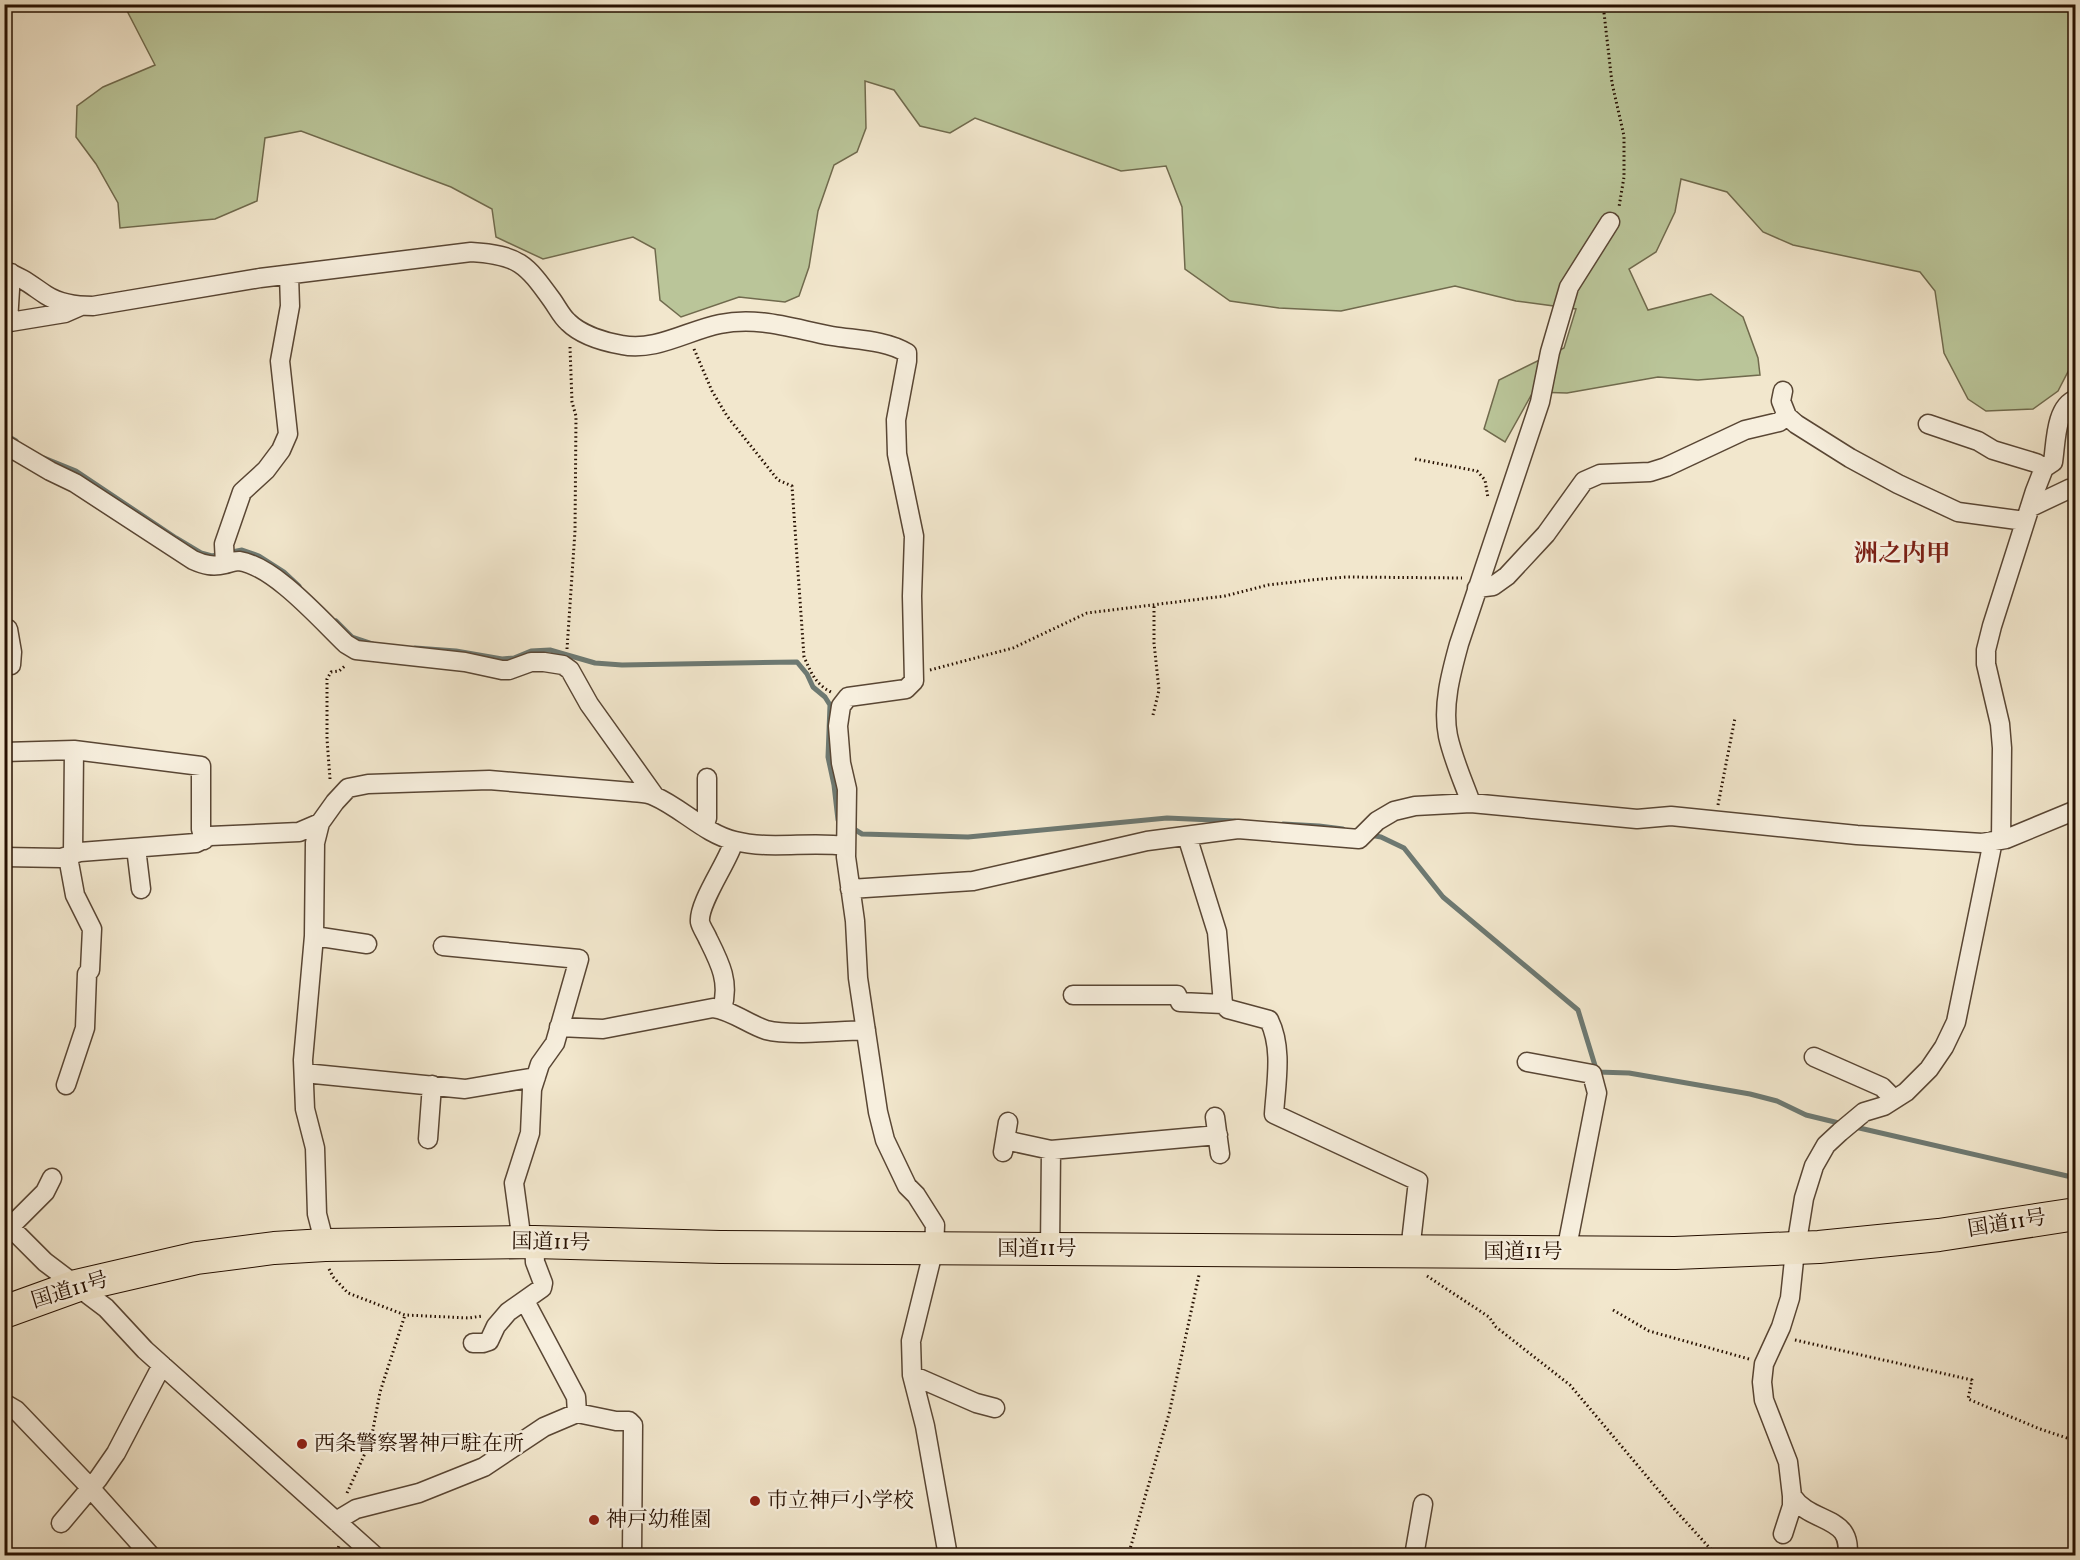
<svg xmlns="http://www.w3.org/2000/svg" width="2080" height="1560" font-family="Vollkorn,'Noto Serif JP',serif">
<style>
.green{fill:#bac599;stroke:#706a4d;stroke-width:1.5}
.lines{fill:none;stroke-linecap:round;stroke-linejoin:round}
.stream{stroke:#6d7972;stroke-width:5}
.street-casing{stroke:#594634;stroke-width:21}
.highway-casing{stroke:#261001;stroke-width:34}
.path{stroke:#261001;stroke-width:3;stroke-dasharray:1.5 3;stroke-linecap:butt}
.street{stroke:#f7efde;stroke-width:18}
.highway{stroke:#f2e7cd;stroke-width:32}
.poi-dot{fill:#8f2418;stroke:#f7efde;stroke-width:2}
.labels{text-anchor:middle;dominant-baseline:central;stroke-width:5;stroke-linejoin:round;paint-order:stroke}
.street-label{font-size:21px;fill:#261001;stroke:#f7efde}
.poi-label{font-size:21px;fill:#261001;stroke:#f7efde;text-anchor:start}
.quarter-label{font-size:24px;font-weight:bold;fill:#7a1f14;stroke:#f7efde}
</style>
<rect width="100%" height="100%" fill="#f2e7cd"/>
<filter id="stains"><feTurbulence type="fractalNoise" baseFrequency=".00333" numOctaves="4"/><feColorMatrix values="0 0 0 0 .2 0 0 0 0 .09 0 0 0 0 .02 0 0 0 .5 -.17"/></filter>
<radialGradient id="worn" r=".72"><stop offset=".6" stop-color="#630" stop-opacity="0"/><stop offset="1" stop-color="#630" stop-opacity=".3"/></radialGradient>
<path class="green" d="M124 5H2075V358L2058 391 2033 409 1986 411 1968 399 1944 353 1935 291 1920 272 1793 245 1763 232 1727 192 1681 179 1675 212 1656 252 1629 269 1648 310 1711 294 1743 317 1758 358 1760 375 1698 380 1658 377 1567 393 1533 392 1505 442 1484 429 1499 380 1564 348 1576 309 1516 301 1455 286 1341 311 1279 308 1230 301 1185 269 1182 207 1166 166 1121 171 975 118 950 133 920 126 894 90 865 81 866 128 857 152 834 165 818 211 809 267 799 296 785 302 739 297 681 317 660 300 655 249 633 237 543 259 496 237 492 209 451 187 301 131 265 138 257 201 215 219 120 228 118 203 96 164 76 137 77 106 103 87 155 65Z"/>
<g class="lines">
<path class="stream" d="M4 434 16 441
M44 458 76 471 176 538 201 553 212 556 242 550 259 556 284 572 299 586
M336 621 352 637 373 644
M415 648 456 651 502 659 514 658 531 651 550 650 595 663 622 665 797 662 807 674 813 687 825 697 830 705 828 757 834 785 838 820
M1283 824 1319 826 1343 829
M849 826 862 834 968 837 1167 818 1235 821
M1370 835 1381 837 1404 848 1443 897 1578 1010 1597 1072 1629 1073 1750 1094 1777 1101 1806 1115 1843 1124
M1855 1127 2076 1178"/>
<g class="street-casing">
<path id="street" d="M4 271C22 277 31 285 46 295 60 304 76 306 93 306L260 278 471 252C519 255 526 264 552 300 557 307 562 317 568 322 581 335 605 342 622 345 655 352 689 330 720 324 759 316 794 329 832 336 856 340 886 340 907 353V361L896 420 897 454 914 536 912 596 914 681 906 689 848 697 841 706 838 726 841 763 847 789 846 857 855 921 858 978 878 1112 885 1140 907 1186 916 1195 935 1225 934 1248 911 1341 912 1375 925 1426 948 1556
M8 322 11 273
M4 323 65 313 81 306
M1783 391 1781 401 1787 416 1796 424 1850 458 1898 484 1958 512 2025 521
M1928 424 1978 441 1993 450 2036 463 2044 468
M4 444 50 471 75 483 193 560C204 565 213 567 225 564 229 563 234 561 239 561 274 566 320 619 346 644L356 650 465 662 502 670H509L531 662H544L563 665 570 670 589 704 654 795
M2031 507 2069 489 2076 488
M225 564 224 544 242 492 266 470 281 450 288 434 280 361 290 306 289 275
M1477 588 1493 586 1507 576 1546 534 1584 481 1600 474 1650 472 1666 467 1745 430 1779 422 1787 416
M8 629 12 652 11 665
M4 752 74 750 201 766V829L204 840
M1471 803C1463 781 1453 759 1448 736 1442 706 1451 673 1459 644L1540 402 1550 352 1569 287 1610 222
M704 827 707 818V778
M1187 836 1217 932 1223 1004 1228 1009 1269 1020C1283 1048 1276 1083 1274 1114L1418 1181 1410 1251
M2001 840 2002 748 2000 724 1986 664V650L1992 626 2035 491 2044 468 2053 462C2056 443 2055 407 2076 399
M136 848 141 889
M73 853 74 750
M4 857 61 858 80 852 196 843 210 836 299 832 320 823
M850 889 973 881 1147 841 1238 829 1359 839 1377 821 1394 811 1415 806 1471 803 1637 819 1671 816 1857 835 1982 843 2006 839 2076 810
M314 936 367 944
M443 946 579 959 555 1043 540 1064 532 1089 530 1133 514 1183 522 1242
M1073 995H1177L1180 1002 1223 1004
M722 1009C730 982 720 963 708 939 706 934 701 927 700 922 698 903 728 862 734 841
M559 1027 603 1029 713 1008C731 1010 748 1024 766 1030 790 1036 839 1031 866 1030
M1814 1057 1882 1087 1894 1099
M1527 1062 1592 1074 1597 1093 1566 1252
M304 1073 465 1089 536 1077
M66 1085 85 1028 87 974 90 970 92 929 75 895 68 857
M1215 1117 1220 1154
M428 1139 432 1085
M1005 1140 1051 1150 1218 1135
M1003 1152 1008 1122
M4 1221 45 1262 106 1308 145 1350 375 1556
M10 1227 45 1192 52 1178
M325 1245 317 1214 315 1148 305 1109 303 1060 314 936 315 843 320 823 335 802 348 788 368 784 489 780 632 792C639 793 648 793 654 796 682 808 705 834 735 841 771 850 809 841 846 846
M1050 1249 1051 1150
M525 1301 576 1397 577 1413
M473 1343H483L489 1341 496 1326 508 1312 542 1288 543 1283 535 1262 534 1242
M912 1375 976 1403 995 1408
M4 1403 16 1410 84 1481 151 1556
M1792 1496C1806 1517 1832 1517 1843 1532 1848 1539 1848 1547 1848 1556
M336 1521 356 1509 419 1493 484 1467 544 1427 577 1413 616 1421H629L633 1425 632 1556
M61 1523 98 1479 116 1453 162 1365
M1783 1534 1792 1506V1496L1788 1462 1764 1400 1762 1382 1764 1364 1781 1327 1790 1298 1794 1260 1804 1198 1814 1166 1826 1145 1840 1132 1864 1112 1884 1106 1906 1092 1929 1069 1944 1047 1956 1022 1993 841
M1414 1556 1423 1504"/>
</g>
<g class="highway-casing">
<path id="highway" d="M4 1312 76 1286 197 1258 274 1248 325 1245 534 1242 720 1247 1675 1253 1819 1247 1939 1235 2076 1214"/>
</g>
<path class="path" d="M1603 4 1612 83 1624 136V177L1619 207
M694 349 712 391 727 416 778 480 792 486 804 657C811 672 815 684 831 692
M1415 459 1477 471 1485 480 1488 498
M567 649 575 531 576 416 572 402 570 347
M930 670 1013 648 1087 613 1225 596 1268 585 1311 580 1346 577 1462 578
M1153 715 1159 690 1154 643V605
M330 779 327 739V679L331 672 339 671 346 665
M1718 805 1735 718
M329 1269 333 1277 348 1293 405 1315 469 1318 482 1316
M1427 1276 1489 1317 1496 1327 1570 1385 1676 1511 1717 1556
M1613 1310 1649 1331 1749 1359
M1795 1340 1972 1380 1968 1399 2040 1429 2076 1441
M347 1493 371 1440 380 1392 405 1315
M335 1556 339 1546
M1128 1556 1169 1414 1199 1275"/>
<use href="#street" class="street"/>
<use href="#highway" class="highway"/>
</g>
<g class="poi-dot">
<circle cx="302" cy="1444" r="6"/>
<circle cx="755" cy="1501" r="6"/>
<circle cx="594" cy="1520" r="6"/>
</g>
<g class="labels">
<g class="street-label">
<text transform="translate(2007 1224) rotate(-9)">国道11号</text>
<text transform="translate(551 1243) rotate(1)">国道11号</text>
<text x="1037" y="1249">国道11号</text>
<text x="1523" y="1252">国道11号</text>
<text transform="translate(70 1291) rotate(-17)">国道11号</text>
</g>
<g class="poi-label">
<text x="314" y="1444">西条警察署神戸駐在所</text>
<text x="767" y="1501">市立神戸小学校</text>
<text x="606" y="1520">神戸幼稚園</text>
</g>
<g class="quarter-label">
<text x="1902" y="555">洲之内甲</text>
</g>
</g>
<rect width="2080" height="1560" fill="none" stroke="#f2e7cd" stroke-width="24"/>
<rect x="6" y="6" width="2068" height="1548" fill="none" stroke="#261001" stroke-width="3"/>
<rect x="12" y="12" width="2056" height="1536" fill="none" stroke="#261001" stroke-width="1.5"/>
<rect width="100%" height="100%" filter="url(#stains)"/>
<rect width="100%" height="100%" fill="url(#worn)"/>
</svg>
